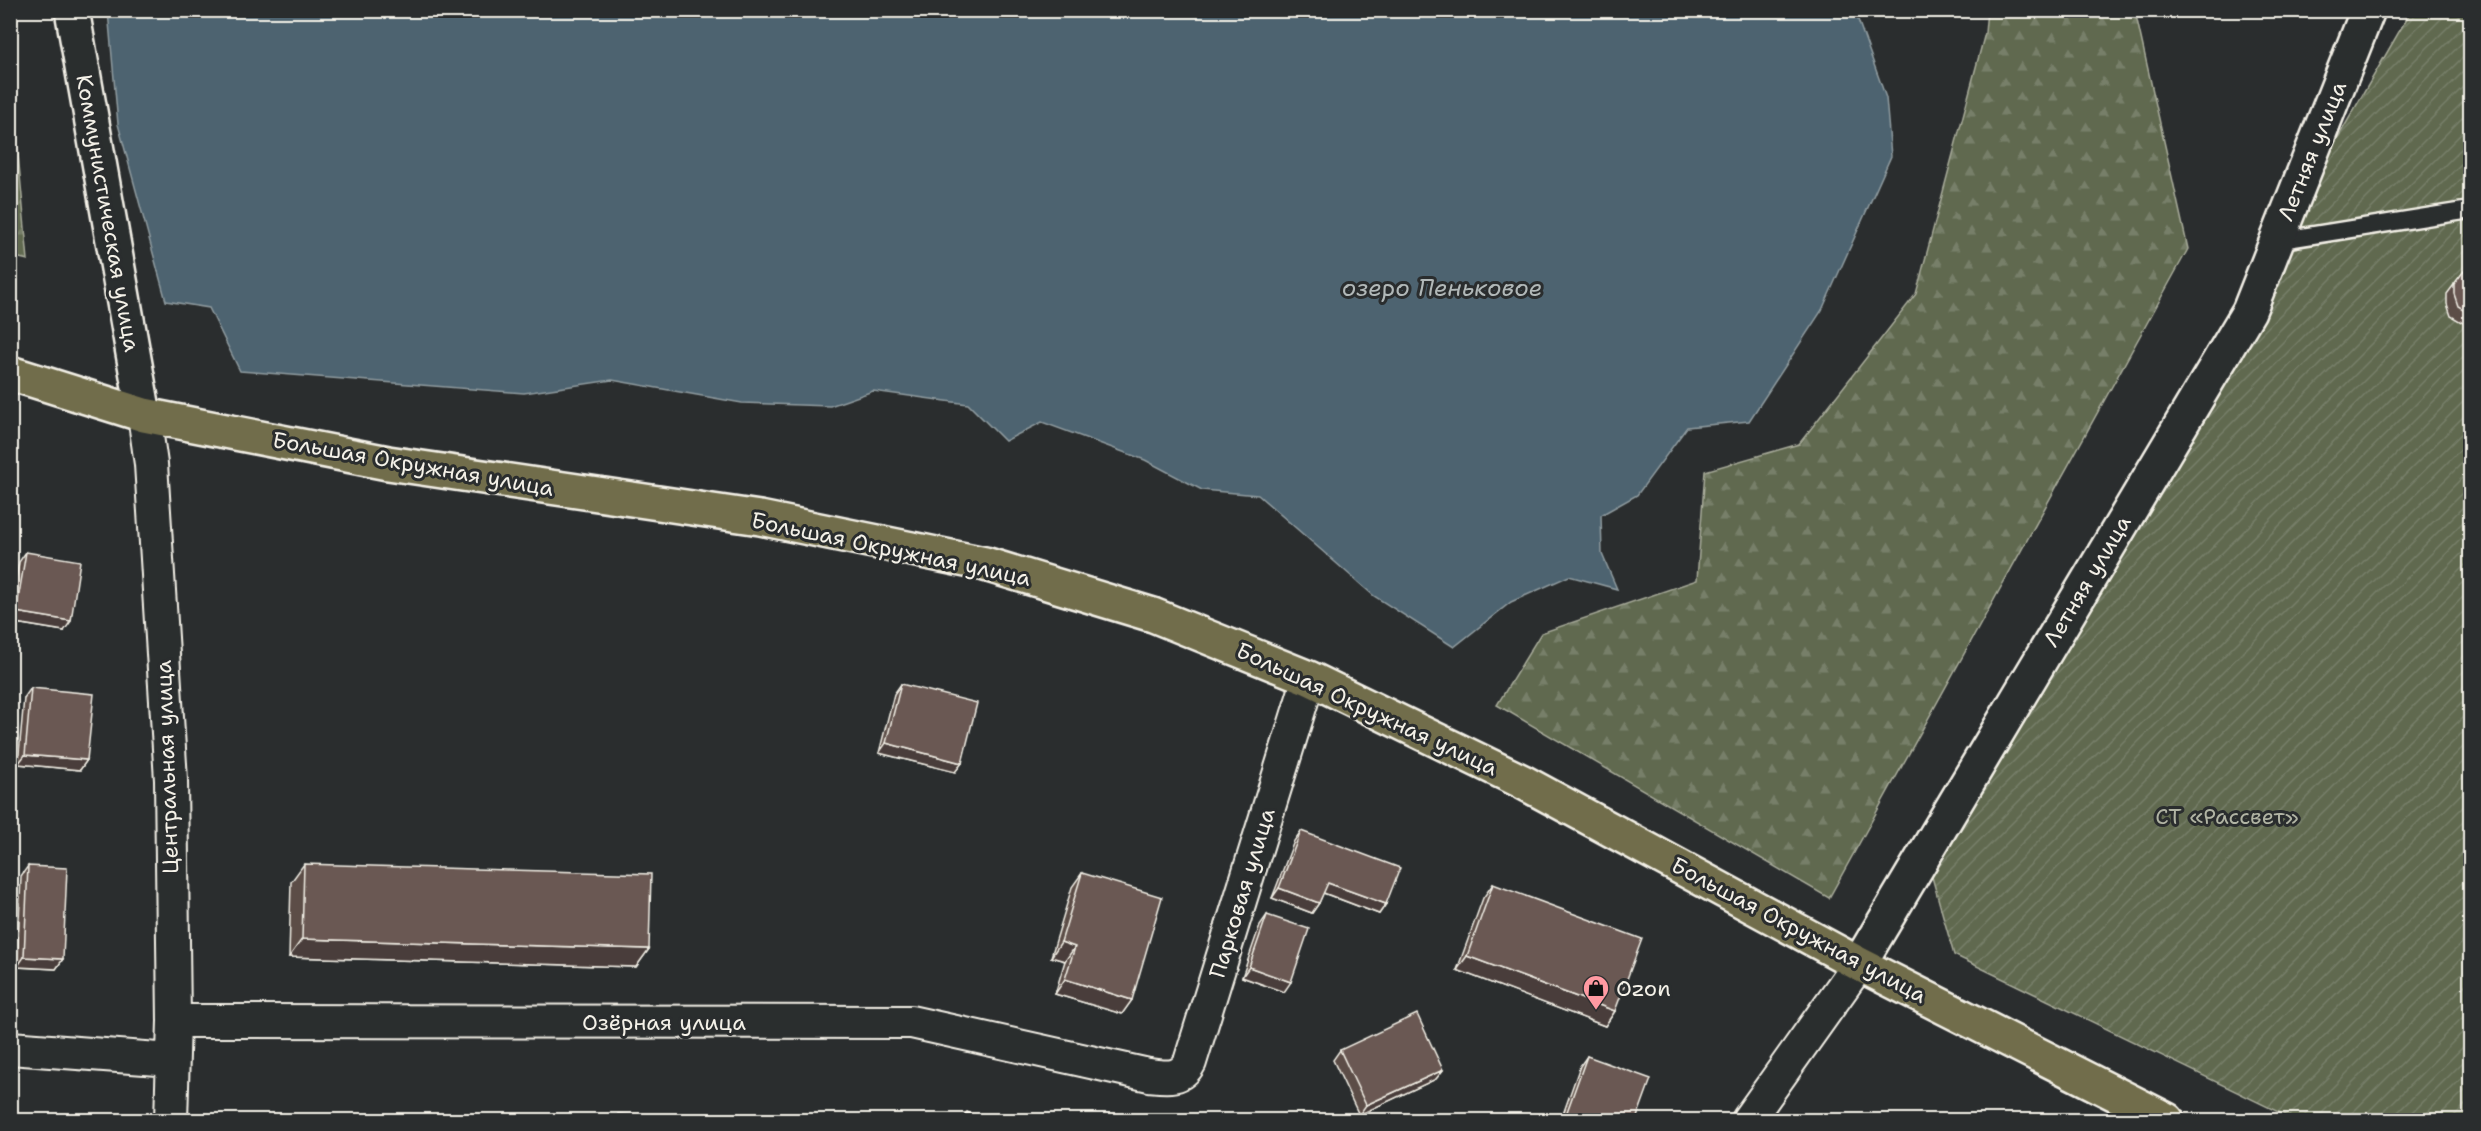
<svg xmlns="http://www.w3.org/2000/svg" width="2481" height="1131" font-family="'Shantell Sans',sans-serif">
<style>
.forest{fill:url(#forest-firs);stroke:#aaad9c;stroke-width:1.5}
.garden{fill:url(#garden-furrows);stroke:#aaad9c;stroke-width:1.5}
.water{fill:#4d6370;stroke:#909ca0;stroke-width:1.5}
.lines{fill:none;stroke-linecap:round;stroke-linejoin:round}
.service-casing{stroke:#f4f1e8;stroke-width:21}
.minor-casing{stroke:#f4f1e8;stroke-width:36}
.tertiary-casing{stroke:#f4f1e8;stroke-width:38}
.primary-casing{stroke:#f4f1e8;stroke-width:38}
.service{stroke:#2a2d2e;stroke-width:16}
.minor{stroke:#2a2d2e;stroke-width:32}
.tertiary{stroke:#2a2d2e;stroke-width:33}
.primary{stroke:#716d4b;stroke-width:33}
.wall{fill:#5b4d47;stroke:#f4f1e8;stroke-width:1.5}
.shaded-wall{fill:#4a3e3a;stroke:#f4f1e8;stroke-width:1.5}
.building{fill:#6a5953;stroke:#f4f1e8;stroke-width:1.5}
.labels{text-anchor:middle;dominant-baseline:central;stroke-width:6;stroke-linejoin:round;paint-order:stroke}
.street-label{font-size:22px;fill:#f4f1e8;stroke:#2a2d2e}
.park-label{font-size:22px;fill:#b1b4a4;stroke:#2a2d2e}
.poi-label{font-size:22px;fill:#f4f1e8;stroke:#2a2d2e;text-anchor:start}
.water-label{font-size:24px;font-style:italic;fill:#b1b8b8;stroke:#2a2d2e}
</style>
<defs>
<pattern id="forest-firs" width="22" height="20" patternUnits="userSpaceOnUse" patternTransform="scale(1.5)"><rect width="22" height="20" fill="#606950"/><path d="M5 1l3.5 6h-7zM16 11l3.5 6h-7z" fill="#777f69"/></pattern>
<pattern id="garden-furrows" width="10" height="10" patternUnits="userSpaceOnUse" patternTransform="scale(1.5)"><rect width="10" height="10" fill="#606950"/><path d="M-1 1l2-2M0 10L10 0M9 11l2-2" fill="none" stroke="#777f69"/></pattern>
</defs>
<rect width="100%" height="100%" fill="#2a2d2e"/>
<filter id="ink" filterUnits="userSpaceOnUse"><feTurbulence type="fractalNoise" baseFrequency=".0167" numOctaves="2"/><feDisplacementMap in="SourceGraphic" scale="12" xChannelSelector="R" yChannelSelector="G"/><feConvolveMatrix kernelMatrix="1 2 1 2 8 2 1 2 1" color-interpolation-filters="sRGB"/></filter>
<g filter="url(#ink)">
<path class="forest" d="M1987 10 2135 11 2188 249 1829 898 1497 705 1541 633 1697 580 1705 471 1799 444 1916 294 1985 33Z
M11 80 28 260 11 256Z"/>
<path class="garden" d="M2411 11H2470V1120H2295L1954 955 1925 852Z"/>
<path class="water" d="M108 11H1860L1857 17 1886 98 1891 156 1822 310 1749 421 1687 427 1637 495 1601 515 1602 554 1617 589 1569 576 1511 602 1454 647 1374 596 1258 495 1202 490 1145 460 1042 422 1005 441 968 404 873 391 830 406 742 403 612 380 524 393 240 371 209 308 166 301 118 124Z"/>
<g class="lines">
<g class="service-casing">
<path id="service" d="M2276 241 2470 210"/>
</g>
<g class="minor-casing">
<path id="minor" d="M144 415 151 464 171 780 174 1021 171 1120
M174 1021 911 1022 1149 1075C1166 1077 1181 1080 1190 1062L1309 678
M10 1048 172 1060
M1748 1120 1859 964"/>
</g>
<g class="tertiary-casing">
<path id="tertiary" d="M72 10 144 415
M1859 964 2249 311 2368 10"/>
</g>
<g class="primary-casing">
<path id="primary" d="M10 373 144 415 388 463 760 518 985 564 1153 615 1309 678 1521 781 1859 964 2167 1120"/>
</g>
<use href="#service" class="service"/>
<use href="#minor" class="minor"/>
<use href="#tertiary" class="tertiary"/>
<use href="#primary" class="primary"/>
</g>
<path class="wall" d="M2470 268V325L2468 326 2451 316 2447 304V294L2464 271Z
M26 552 64 631 10 622V612L19 562Z
M901 684 962 763 955 772 879 753 894 694Z
M31 688 87 760 80 770 18 764 24 698Z
M1301 831 1386 904 1379 914 1323 893 1319 903 1312 913 1272 898 1294 841Z
M304 864 649 949 636 967 289 957 291 882Z
M28 866 63 959 56 969 17 967 21 876Z
M1082 873 1132 1000 1122 1014 1055 994 1065 961 1051 957 1072 887Z
M1493 884 1615 1011 1605 1026 1457 970 1483 898Z
M1267 915 1284 992 1242 977 1260 925Z
M1340 1050 1443 1070 1436 1079 1359 1115 1333 1060Z
M1587 1056 1636 1120H1561L1580 1066Z"/>
<path class="shaded-wall" d="M16 612 71 621 64 631 10 622V620Z
M886 743 962 763 955 772 879 753Z
M25 755 87 760 80 770 18 764Z
M1328 883 1386 904 1379 914 1321 892Z
M1279 888 1319 903 1312 913 1272 898Z
M302 939 649 949 636 967 289 957Z
M1061 942 1075 947 1065 961 1051 957Z
M1467 956 1615 1011 1605 1026 1457 970Z
M24 957 63 959 56 969 17 967Z
M1249 967 1291 982 1284 992 1242 977Z
M1065 979 1132 1000 1122 1014 1055 994Z
M1443 1070 1436 1079 1359 1115 1366 1105Z"/>
<path class="building" d="M2470 268V313L2458 306 2454 294V284L2464 271Z
M26 552 80 561 71 621 16 612Z
M901 684 977 703 962 763 886 743Z
M31 688 94 694 87 760 25 755Z
M1301 831 1400 868 1386 904 1328 883 1319 903 1279 888Z
M304 864 651 874 649 949 302 939Z
M28 866 67 868 63 959 24 957Z
M1082 873 1162 897 1132 1000 1065 979 1075 947 1061 942Z
M1493 884 1642 939 1615 1011 1467 956Z
M1267 915 1309 929 1291 982 1249 967Z
M1417 1014 1443 1070 1366 1105 1340 1050Z
M1587 1056 1651 1079 1636 1120H1564Z
M967 1112 981 1120H961Z
M618 1114 708 1118V1120H618Z
M453 1115 521 1117V1120H453Z
M761 1117 816 1120H761Z
M105 1118V1120H34Z
M369 1119 370 1120H313Z"/>
</g>
<defs>
<g id="shop-pin" transform="scale(1.35)"><path d="M0 17L-7.5 6A9.5 9.5 0 1 1 7.5 6Z" fill="#ff9aa2" stroke="#2a2d2e"/><path d="M-5-2.5h2.3a2.7 3.5 0 0 1 5.4 0H5L5.5 6h-11ZM-1.5-2.5h3a1.5 2.3 0 0 0-3 0Z" fill="#111"/></g>
</defs>
<g fill-rule="evenodd">
<use href="#shop-pin" x="1596" y="988"/>
</g>
<g class="labels">
<g class="street-label">
<text transform="translate(2312 151) rotate(-68)">Летняя улица</text>
<text transform="translate(108 213) rotate(80)">Коммунистическая улица</text>
<text transform="translate(413 464) rotate(10)">Большая Окружная улица</text>
<text transform="translate(891 549) rotate(12)">Большая Окружная улица</text>
<text transform="translate(2087 581) rotate(-59)">Летняя улица</text>
<text transform="translate(1367 709) rotate(25)">Большая Окружная улица</text>
<text transform="translate(167 767) rotate(-92)">Центральная улица</text>
<text transform="translate(1242 893) rotate(-73)">Парковая улица</text>
<text transform="translate(1799 930) rotate(28)">Большая Окружная улица</text>
<text x="664" y="1022">Озёрная улица</text>
</g>
<g class="park-label">
<text x="2227" y="816">СТ «Рассвет»</text>
</g>
<g class="poi-label">
<text x="1616" y="988">Ozon</text>
</g>
<g class="water-label">
<text x="1442" y="288">озеро Пеньковое</text>
</g>
</g>
<rect width="2481" height="1131" fill="none" stroke="#2a2d2e" stroke-width="36"/>
<rect x="18" y="18" width="2445" height="1095" fill="none" stroke="#f4f1e8" stroke-width="2" filter="url(#ink)"/>
</svg>
